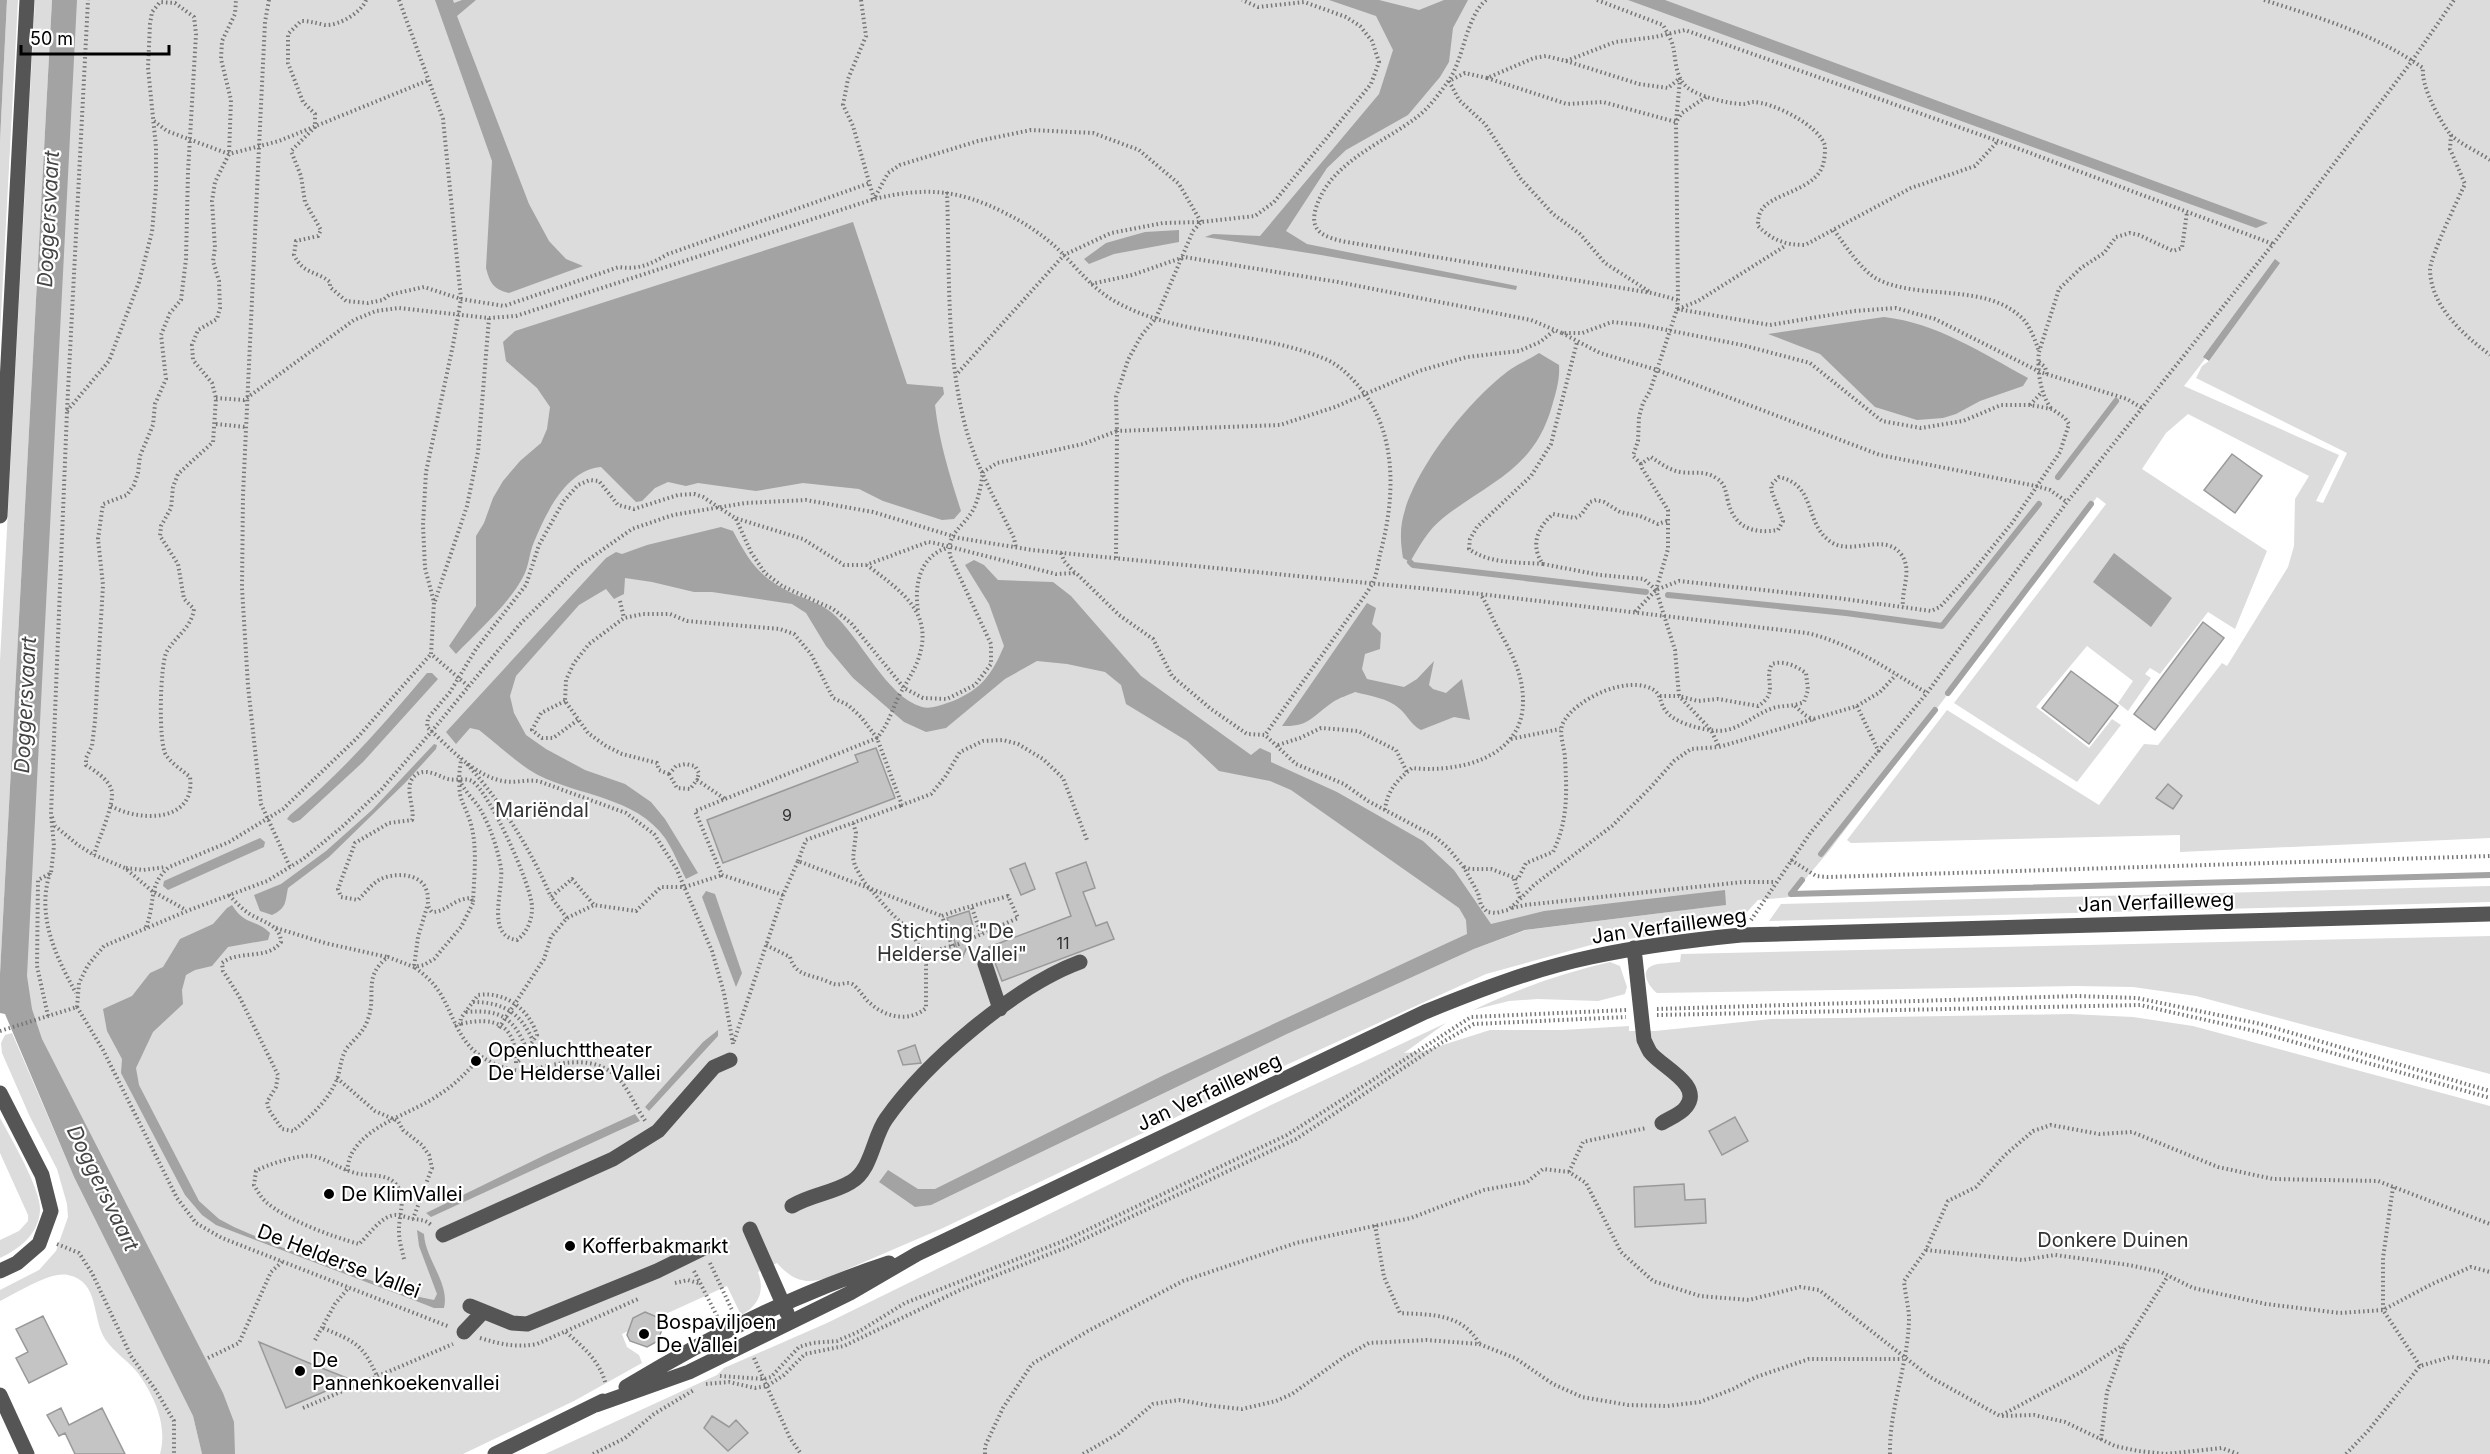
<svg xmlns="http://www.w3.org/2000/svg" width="2490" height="1454" font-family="Inter,sans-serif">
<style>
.green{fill:#dcdcdc;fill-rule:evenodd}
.water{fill:#a3a3a3}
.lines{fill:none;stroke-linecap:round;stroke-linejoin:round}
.stream{stroke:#a3a3a3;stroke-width:6}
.building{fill:#c4c4c4;stroke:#999;stroke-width:1.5}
.path{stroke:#777;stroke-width:4;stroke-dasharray:1.5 3;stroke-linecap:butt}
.minor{stroke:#555;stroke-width:15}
.poi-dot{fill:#000;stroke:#fff;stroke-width:2}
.labels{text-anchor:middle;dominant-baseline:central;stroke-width:4.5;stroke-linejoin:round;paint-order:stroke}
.number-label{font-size:16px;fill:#313131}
.park-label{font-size:20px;fill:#333;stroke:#fff}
.street-label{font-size:20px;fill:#000;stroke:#fff}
.poi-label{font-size:20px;fill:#000;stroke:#fff;text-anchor:start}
.water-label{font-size:21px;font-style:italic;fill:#444;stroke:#fff}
</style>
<rect width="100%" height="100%" fill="#fff"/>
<path class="green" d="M7 0H18L0 334V141Z
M35 0H52L0 974V661Z
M67 0H2490V838L2180 852V835L1851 843 1847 840 1947 710 2099 805 2144 744 2158 745 2222 663 2227 666 2288 567 2294 546 2295 499 2309 476 2188 414 2166 433 2142 469 2267 551 2235 629 2208 612 2160 674 2150 668 2145 674 2151 678 2128 711 2118 703 2133 681 2087 646 2036 707 2089 748 2112 719 2121 725 2077 782 1954 703 2106 504 2097 497 1829 851 1790 897 1758 900 1745 914 1726 926 1598 943 1486 974 1273 1071 943 1228 827 1278C805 1285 792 1280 777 1263L758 1272C765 1291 759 1306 741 1315L727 1286 622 1334 627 1347 639 1355 642 1363 574 1401 463 1454H224L22 1006ZM2275 269 2209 361 2202 366 2196 378 2347 453 2323 503 2316 501 2339 455 2184 386ZM1725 905 1526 930 1474 949 1287 1034 931 1205 1481 937 1546 919Z
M2490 886V902L1769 921 1781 904Z
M2490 936V1074L2196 996 2133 987 2076 986 1657 993C1649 987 1638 970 1654 965 1661 963 1672 963 1680 962L1681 954Z
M1610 962 1620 966 1627 987 1625 994 1598 1001 1538 999 1509 1001 1473 1010C1518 989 1562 973 1610 962Z
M2070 1014 2133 1017 2193 1026 2490 1106V1454H545L717 1375 724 1368 827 1323 1271 1105 1446 1023 1404 1053 1424 1051 1490 1030H1562L1629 1026V1031H1655L1771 1019Z
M12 1033 74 1177 193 1416 202 1454H160C168 1425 154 1395 137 1372 127 1360 114 1352 105 1339 91 1316 100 1282 68 1275 50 1271 17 1293 0 1301V1290L39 1270 56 1251 68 1217 67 1204 57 1169 30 1117 2 1053 1 1043 5 1035Z
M0 1118C11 1138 42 1191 40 1211 38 1235 19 1249 0 1258V1240L19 1231 28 1221V1215L0 1153Z"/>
<path class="water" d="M0 0H7L0 141Z
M52 0H77L27 976 32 1009 42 1039 223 1393 234 1422 235 1454H202L193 1416 74 1177 5 1014 0 1013V974Z
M435 0H453L454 3 462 0H476L457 16 529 204 549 241 566 259 583 266 509 293C493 289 490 283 486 268L492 161Z
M1329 0H1379L1419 10 1444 0H1468L1453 28 1449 62 1440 77 1408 115 1346 150 1327 168 1286 231 1307 244 1517 286 1516 290 1321 255 1205 237 1213 234 1260 236 1379 94 1393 50 1376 16Z
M1628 0H1665L2268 223 2256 228Z
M853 222 907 384 943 387 944 394 935 405C939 442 950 476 961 511L954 519 942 520 883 501 859 489 803 483 756 491 698 483 686 486 668 482 655 488 642 501 636 502 601 467C566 470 546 513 534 542 529 553 529 567 523 577 509 604 477 632 456 654L449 646 476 606V536L484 523 493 498 503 481 520 461 541 443 547 429 550 407 537 388 506 361 503 342 515 331Z
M1179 230V242L1114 254 1089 264 1084 259 1106 243 1145 232Z
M2275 259 2280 263 2209 361 2203 357Z
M1884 317C1937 323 1982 353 2028 378L2023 386 1980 401 1956 414 1943 418 1917 420 1875 407 1820 354 1768 334Z
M1539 353 1559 365C1560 380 1556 392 1552 406 1534 470 1490 481 1443 518 1428 530 1420 545 1410 562L1403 558C1401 546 1400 534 1402 522 1411 472 1470 398 1511 369 1520 363 1530 359 1539 353Z
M721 527 733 531C750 563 760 578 794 594 806 599 821 604 831 612 861 637 886 697 922 707 930 710 944 704 953 701 982 689 992 674 1004 646L989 604 965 565 974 560 984 565 998 580 1053 582 1071 596 1141 676 1251 755 1260 748 1271 753V762L1337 792 1423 841 1454 870 1491 924 1544 911 1725 890 1726 905 1525 930 1474 949 1287 1034 931 1205 915 1207 879 1182 888 1170 918 1189H935L1164 1075 1443 945 1467 934 1466 920 1459 908 1291 790 1270 781 1219 771 1187 741 1126 704 1121 685 1105 672 1067 664 1037 661 1005 679 946 728 926 732 904 722 853 678 826 646 806 613 792 604 712 592H694L652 582 625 578 624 594 614 599 606 589 579 605 516 676 510 696 514 713 526 735 546 749 585 770 625 784 651 802 665 819 698 873 686 879C679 865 673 850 665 838 636 797 579 796 538 775 519 765 496 743 479 730L470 728 456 744 446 732 606 558 616 552 622 554 647 545Z
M2114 553 2172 598 2151 627 2093 582Z
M1367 603 1376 608 1372 624 1381 633 1380 649 1365 654 1362 669 1367 679 1404 687 1417 679 1434 661 1429 685 1433 689 1446 693 1462 679 1470 720 1454 717 1421 730C1411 725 1408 716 1400 709 1388 698 1370 696 1355 692 1348 695 1339 698 1333 702 1312 716 1310 727 1282 726Z
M427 673H432L438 679 363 762 300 820 293 823 287 819 290 815C342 773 384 724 427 673Z
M434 744 437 745 436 749 405 783 329 857 288 888C285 902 287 908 272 915L260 911 254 895 281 884 326 851 372 810Z
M260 838 265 842 264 847 168 890 163 886 164 881Z
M706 891 715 894 742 973 736 987 702 897Z
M232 905C245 926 256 919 270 933L268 940 228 947 212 966 195 970 186 975 182 990 183 1004 153 1032 136 1068 139 1085 199 1201 219 1219 234 1227 273 1244 410 1295 434 1300 437 1294 419 1246 417 1230 424 1234C425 1259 450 1283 444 1308H434L411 1299 216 1225 202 1215 185 1195 121 1073 122 1059 107 1031 103 1009 132 996 150 973 163 967 180 939 213 924 227 908Z
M718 1030V1036L649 1111 645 1107 703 1042Z
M635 1114 640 1121 620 1130 431 1217 426 1213 547 1154Z"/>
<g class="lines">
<path class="stream" d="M2058 477 2116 401
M1410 562 1413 565 1646 592
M1668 595 1846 613 1942 626 2039 504
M1948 693 2091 504
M1821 854 1935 710
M1791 894 2490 875
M1791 894 1802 880"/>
</g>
<path class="building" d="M2232 454 2262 476 2235 513 2204 490Z
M2203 622 2224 638 2155 730 2134 714Z
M2071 671 2118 706 2089 744 2042 708Z
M876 748 895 798 723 863 707 820 858 762 855 755Z
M2168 784 2182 796 2173 809 2156 798Z
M1086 862 1095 888 1083 892 1096 926 1107 922 1114 939 1002 981 989 947 1071 916 1056 873Z
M1025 863 1035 889 1021 895 1010 869Z
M969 911 974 930 961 961 947 918Z
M915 1045 921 1063 903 1065 898 1051Z
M1735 1117 1748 1141 1722 1155 1709 1131Z
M1684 1184 1685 1200 1705 1199 1706 1223 1635 1227 1634 1187Z
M645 1312 657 1317 662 1329 658 1341 647 1347 630 1341 627 1335 633 1318Z
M43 1316 67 1364 29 1383 16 1358 28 1352 16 1329Z
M259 1342 309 1363 352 1380 286 1408Z
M61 1408 69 1425 102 1408 125 1454H75L65 1433 59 1436 47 1415Z
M712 1416 729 1427 736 1420 748 1433 728 1451 704 1428Z"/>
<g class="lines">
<path class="path" d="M269 0 265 22 259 147 243 495 242 588 248 686 261 804 290 867
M366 0C362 12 339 26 325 25 316 23 310 21 301 21L288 34V63L303 102 315 114V127L291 151 301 176 305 202 321 230 318 236 296 241 294 255C304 275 315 270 330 282V287L346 301 368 303 383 300 389 295 424 287 461 299 504 306 619 267C639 270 651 264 668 254L870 183
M399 0 443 119 461 299 453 345 426 472 423 525 425 568 434 602 431 654 468 686
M861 0 866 36 848 79 843 105 853 126 874 199 888 173 900 165 978 141 1031 130 1093 133 1139 150 1179 184 1201 222 1163 223 1111 233 1064 255 956 375
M1486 0C1465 18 1464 61 1447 83 1439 94 1428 109 1417 117 1382 144 1330 162 1316 208 1313 217 1313 227 1321 233 1334 242 1356 243 1370 246L1652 293 1678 300
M1597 0 1663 25C1667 32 1671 39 1673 46 1676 60 1675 78 1688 88 1700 97 1729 104 1744 104 1747 104 1750 102 1753 102 1773 102 1820 126 1825 146 1825 150 1825 156 1824 160 1820 192 1768 192 1760 213 1758 217 1758 222 1758 226 1772 240 1785 245 1805 245L1911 188 1975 166 1998 141
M2264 0C2320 18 2375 34 2423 68 2421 87 2439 119 2450 134 2457 142 2480 153 2490 160
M1566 61 1639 84 1668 88 1680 78
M1487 78 1465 73 1449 81 1459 100 1485 124 1521 179 1553 214 1580 234 1605 263 1650 292
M1706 97 1682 113 1676 122 1603 102 1567 104 1487 78 1534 58 1546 56 1566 61 1615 42 1655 37 1685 30 1998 141 2273 244
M154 121 167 131 229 154 279 141 429 80
M2451 135 2450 149 2465 184C2458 199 2430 257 2430 270 2431 307 2464 335 2490 355
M947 192C950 273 945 365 970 442 981 475 999 507 1014 538L1016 548
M1834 230C1844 244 1862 271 1877 279 1920 301 1985 282 2022 318 2030 326 2035 340 2039 351
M1091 284 1132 275 1184 257 1338 282 1531 320 1562 333H1582L1612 322 1642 325 1742 345 1810 363 1882 421 1921 428 1963 421 2001 405H2030L2052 409 2065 418 2069 424 2060 452 2012 523 1974 570 1940 607 1931 611 1837 598 1679 581 1656 590 1635 612
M1677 309 1770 325 1854 311 1896 308 1935 319 2040 372 2127 399 2142 408
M1678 309 1698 301 1785 246
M1562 333 1600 353 1657 370 1677 309 1678 300 1676 122 1680 79
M2039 362 2045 367 2047 374
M216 398 244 400 354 320 376 311 399 308 489 318 516 316 874 199C925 187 958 189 1005 213 1025 223 1043 235 1059 250 1078 269 1093 290 1118 303 1181 337 1259 331 1325 359 1337 364 1346 372 1355 382 1398 428 1396 496 1380 554 1378 563 1377 574 1373 582 1366 596 1353 611 1344 624 1318 661 1291 698 1265 735
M2030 405 2042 392
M2051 408C2040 394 2037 369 2039 352L2059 289 2081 268 2104 253 2116 237 2130 233 2139 235 2173 251 2182 248 2187 212
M67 411 109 361 139 282 152 232 156 187V147L148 68 150 24 152 12 160 2 175 3 194 17 196 34 188 172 186 259 181 300 170 313 161 335 166 379 155 404 153 425 140 456 138 473 134 485 127 495 103 504 98 539 103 585 95 721 92 746 86 758V765C95 771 110 780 112 792 113 809 99 837 94 855
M216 424 246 427
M1641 464 1633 456 1638 441 1639 417 1643 403 1650 391 1657 370 1880 455 2036 486 2050 490 2067 502
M736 519 751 552 765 573 782 586 833 609 851 623 904 688 923 698 947 699 975 685 991 664V644L950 556C947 532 962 529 973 510 979 499 981 484 983 472L997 463 1083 444 1117 431 1116 397 1128 360 1141 336 1156 318 1193 231 1201 222 1255 216 1274 202 1371 84 1379 62 1372 41 1360 26 1346 17 1304 2 1258 7 1242 0
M1061 553 1064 561 1075 573
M1116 558 1117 431 1280 425 1335 407 1419 371 1467 357 1519 351 1540 342 1555 330
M1543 564C1519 562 1489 564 1469 549L1470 539 1477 527 1531 476 1551 444 1577 342
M1656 590 1644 579 1600 575 1543 564C1530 546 1537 528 1553 514L1575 518 1581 515 1590 502 1596 500 1604 502 1620 512 1640 516 1658 524 1667 521
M435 601 467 506 478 452 489 318
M620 601 624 618
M918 610C914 585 920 556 947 548
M1660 696H1679L1711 730 1719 747
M565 701 541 713 532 730 542 738H553L578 720
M1795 706 1805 715 1814 720
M1857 706 1879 752
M1511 739 1560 729
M1278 745 1300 738 1321 728 1358 731 1396 750 1407 772
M467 764C502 803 531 850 551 897
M669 774 659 770 657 763 622 754 606 746 588 733 565 701 566 680 574 663 589 644 624 618 643 614H670L687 621 780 629 794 634 811 654 833 698 848 705 861 717 877 738 902 805 931 794 945 777 960 752 983 741 1003 740 1018 744 1043 759 1063 778 1087 840
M669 774 677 788 690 789 697 780 725 799
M669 774 676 766 686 764 695 766 699 773 697 780
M460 781C457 797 466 807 470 821 478 846 474 877 473 902
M111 806C139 822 196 823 190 777 182 770 172 764 166 755 158 743 160 662 167 651 177 635 191 628 194 609L184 599 178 564 160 536 161 526 171 508 173 487 178 474 213 442 216 398 212 383 193 360 192 345 198 330 217 319 220 308 219 281 213 261 215 248 212 201 215 182 229 154 231 100 221 59 222 41 235 14 236 0
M1385 810C1387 791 1397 780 1412 768 1457 773 1524 759 1523 700 1523 673 1510 650 1497 627 1491 616 1488 605 1480 594
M52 817 55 826 78 845 94 855 125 868 152 891 186 910
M1791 860 1816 876 1828 877 2490 856
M798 861 806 840 902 805
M1464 867 1470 869H1491L1518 879 1526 863 1553 852C1568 821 1567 792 1565 759 1565 748 1558 733 1563 723 1575 699 1628 674 1654 690 1661 695 1660 703 1665 710 1673 722 1696 728 1710 730 1736 735 1750 716 1773 708 1783 705 1793 707 1804 702L1808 690 1806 673C1796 666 1784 660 1772 664 1763 680 1780 692 1758 706L1718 699 1698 701 1679 696 1675 650 1656 590 1668 549V510L1642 468 1641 464 1651 457C1660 463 1669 470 1680 472 1693 474 1704 470 1716 478 1725 483 1726 492 1728 502 1735 528 1753 534 1778 530L1783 521 1772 492 1771 485 1779 477C1817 485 1804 524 1831 542 1852 556 1884 532 1901 554 1913 570 1901 590 1903 607
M126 868 143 870 166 867
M50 873C36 916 56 957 76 993
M1514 879 1520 898
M229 895C235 901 240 907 247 912 260 922 280 923 281 942 267 961 240 949 222 963L223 971 239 996 278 1075 276 1087 267 1102 269 1110 282 1129 293 1131C310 1117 329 1100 337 1079 341 1069 340 1058 347 1048 355 1038 364 1032 368 1019 377 994 362 977 388 957L414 967 424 965 434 959 461 927 473 903 471 898C452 899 447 912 432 912 425 905 430 898 426 889 420 873 393 872 379 880 371 885 365 893 358 900L341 897 338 889 355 843 389 823 412 820C415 808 405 791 412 779 421 766 435 774 445 778 454 782 464 777 472 781 489 791 533 888 532 908 532 920 527 933 517 940 485 936 504 889 501 868 497 846 490 826 479 807 473 799 464 790 460 781 458 774 461 765 461 758
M783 895 722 875 695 811 877 738C889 724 892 709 900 694 907 681 915 670 919 657 934 611 899 590 867 565
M427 907 418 937 414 967C424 974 433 982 440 993 454 1016 458 1041 482 1057 494 1065 510 1071 525 1071 534 1071 542 1066 551 1065 575 1061 597 1059 616 1076 628 1087 636 1108 646 1122
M972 908 981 934
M1512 908 1525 905 1743 882H1776
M567 918 551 897 572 879 594 905
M1751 920 1811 832 1927 693 2067 502 2273 244 2412 61 2454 0
M146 927C156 903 147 886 169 867L229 842 283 809 357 738 431 654
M276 928 325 943 387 957
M766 945 790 957C795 974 806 974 821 979 825 980 830 983 834 984 840 986 846 981 852 984 860 989 864 999 871 1004 887 1018 910 1022 926 1008V965L923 954 912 933 891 913 864 882 855 866 853 858 856 833 853 822
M923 954 959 944 1018 918 1008 896C985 903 964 907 942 916L952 946
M473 1002C503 1002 521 1013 533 1041
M77 1007 79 983 88 965 104 946 187 911 267 881 303 859 342 827 381 790 432 731 520 624 578 567 632 529 673 515 745 503 806 500 873 512 959 538 1032 550 1480 594 1807 633C1851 643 1888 670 1927 693
M77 1007 103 1050 177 1198 196 1223 222 1238 450 1327
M1657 1009 2077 996 2137 998 2261 1024 2490 1091
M466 1012C501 1009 514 1018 527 1050
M1657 1015 2140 1005 2259 1032 2490 1098
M48 1016 37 966 38 880 51 873 54 846 51 814 67 411 88 0
M455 1026 460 1024 461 1018 478 995C505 991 529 1009 537 1035L521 1059 516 1063C516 1024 495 1016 460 1024
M499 1028 544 959 551 937 567 918 594 905 636 911 661 887H685L722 875
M0 1031 77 1007
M734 1041 783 895 798 861 942 916
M733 1044 724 993 712 951 676 868 654 834 626 813 541 782C528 778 516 784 503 781 474 776 448 746 427 727L428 718 450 692 476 649 526 585 539 545 563 502 578 485 590 480 599 481 618 505 634 509 678 495 694 494 703 497 735 518 803 539 844 565H866L928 542 935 543 1056 574 1076 573 1119 615 1153 639 1172 676 1211 709 1247 734 1265 735 1296 764 1344 784 1368 801 1434 836 1447 847 1463 866 1478 893 1481 905 1487 912 1496 913 1508 910 1517 902 1534 885 1612 826 1650 788 1674 761 1691 749 1719 747 1857 706 1880 692 1896 675
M337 1078 375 1111 398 1121 403 1130 422 1145 429 1155 432 1168 413 1219
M347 1171C348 1165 349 1158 352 1153 369 1123 414 1113 440 1094 456 1084 468 1071 481 1056
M1569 1172 1583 1142 1646 1128
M2393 1187 2383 1258V1310L2420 1366
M1375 1225 1384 1277 1400 1313C1432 1315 1461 1313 1479 1343
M57 1244 79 1253 92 1273 131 1356 155 1389 174 1421V1454
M1926 1250 2022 1260 2055 1255 2129 1265 2161 1272 2193 1288 2266 1304 2340 1313 2383 1310 2432 1284 2471 1267 2490 1272
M404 1259C402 1250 399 1241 399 1232 398 1216 408 1197 395 1183 386 1174 371 1176 360 1174 342 1171 328 1159 312 1156 301 1154 265 1165 256 1171L254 1185C257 1190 260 1196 265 1201 284 1219 333 1237 359 1244 369 1235 381 1216 395 1215 401 1215 408 1218 414 1219 421 1220 426 1220 431 1225
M710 1263 732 1310
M694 1271 718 1318
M675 1283 688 1280 701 1284
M323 1328C355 1342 362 1343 377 1376
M566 1332C584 1348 600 1361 606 1385
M480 1338C500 1344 516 1348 537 1344L638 1299
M315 1340 335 1304 349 1287
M208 1358 239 1343 271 1272 282 1262
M754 1358 790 1438 801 1454
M720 1376 764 1379 771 1377 799 1347 812 1343 837 1341 860 1331 905 1303 1066 1240 1287 1135 1471 1017 1626 1010
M706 1384 729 1382 755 1388 767 1386 784 1375 805 1354 844 1346 962 1289 1067 1247 1296 1139 1441 1043 1474 1024 1626 1017
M303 1408 453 1344
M2002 1415 2081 1372 2123 1345
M2101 1440 2107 1392 2124 1345 2168 1276
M593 1454 625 1438 654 1414 694 1390
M985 1454V1446L1003 1408 1032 1364 1088 1331 1183 1281 1296 1243 1411 1218 1484 1190 1527 1182 1543 1169 1569 1172 1586 1183 1621 1252 1653 1281 1700 1296 1749 1300 1800 1287 1819 1290 1930 1377 2000 1416 2034 1415 2065 1422 2115 1446 2138 1451 2166 1454 2222 1448 2238 1454
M1083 1454 1119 1433 1153 1404 1179 1400 1213 1406 1242 1409 1276 1401 1292 1394 1344 1357 1369 1343 1426 1340 1479 1344 1515 1358 1553 1384 1582 1397 1628 1405 1667 1406 1700 1402 1733 1389 1756 1377 1809 1359H1903
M1890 1454C1889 1409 1908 1365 1909 1319 1909 1307 1905 1294 1904 1281L1926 1250 1948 1201 1976 1187 2005 1155 2033 1131 2051 1125 2099 1134 2132 1132 2218 1167 2273 1179 2378 1181 2490 1224
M2346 1454 2368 1431 2420 1366 2451 1357 2490 1362"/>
<path class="minor" d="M0 516 27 0
M1634 948 1644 1040C1646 1044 1648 1049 1650 1052 1660 1066 1704 1085 1686 1107 1681 1114 1670 1118 1662 1123
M985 964 1000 1009
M0 1093 42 1175 51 1211 39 1244 17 1263 0 1271
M792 1206C810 1195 833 1193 851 1182 872 1170 873 1137 886 1119 926 1062 1015 986 1080 962
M750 1229 787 1313
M443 1235 613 1159 658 1131 714 1067 730 1060
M470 1306 512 1323 527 1324 657 1271 704 1248
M464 1332 483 1312
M626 1387C709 1337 797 1293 889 1263
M0 1395 27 1454
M596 1405 689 1372 850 1293 917 1254 1425 1012C1479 990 1534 969 1591 957 1641 946 1691 940 1741 935L2490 914
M495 1454 603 1401"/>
</g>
<g class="poi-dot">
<circle cx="476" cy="1061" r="6"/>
<circle cx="329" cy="1194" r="6"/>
<circle cx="570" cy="1246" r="6"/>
<circle cx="644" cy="1334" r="6"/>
<circle cx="300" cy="1371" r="6"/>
</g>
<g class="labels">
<g class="number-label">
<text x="787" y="815">9</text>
<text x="1063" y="943">11</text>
</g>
<g class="park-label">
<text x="542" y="810">Mariëndal</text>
<text x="952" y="931">Stichting "De<tspan x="952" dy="23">Helderse Vallei"</tspan></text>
<text x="2113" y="1240">Donkere Duinen</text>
</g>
<g class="street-label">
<text transform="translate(2156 902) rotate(-2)">Jan Verfailleweg</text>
<text transform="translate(1669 926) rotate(-8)">Jan Verfailleweg</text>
<text transform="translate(1209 1092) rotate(-25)">Jan Verfailleweg</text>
<text transform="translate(339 1261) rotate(21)">De Helderse Vallei</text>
</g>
<g class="poi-label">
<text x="488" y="1050">Openluchttheater<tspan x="488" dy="23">De Helderse Vallei</tspan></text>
<text x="341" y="1194">De KlimVallei</text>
<text x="582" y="1246">Kofferbakmarkt</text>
<text x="656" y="1322">Bospaviljoen<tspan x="656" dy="23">De Vallei</tspan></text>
<text x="312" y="1360">De<tspan x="312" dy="23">Pannenkoekenvallei</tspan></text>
</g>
<g class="water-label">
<text transform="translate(48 219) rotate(-87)">Doggersvaart</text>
<text transform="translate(25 705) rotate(-87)">Doggersvaart</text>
<text transform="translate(103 1188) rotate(64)">Doggersvaart</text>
</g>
</g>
<path d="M21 45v9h148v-9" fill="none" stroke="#000000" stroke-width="3"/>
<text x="30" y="45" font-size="18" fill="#000000" stroke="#ffffff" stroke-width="4.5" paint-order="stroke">50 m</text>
</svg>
